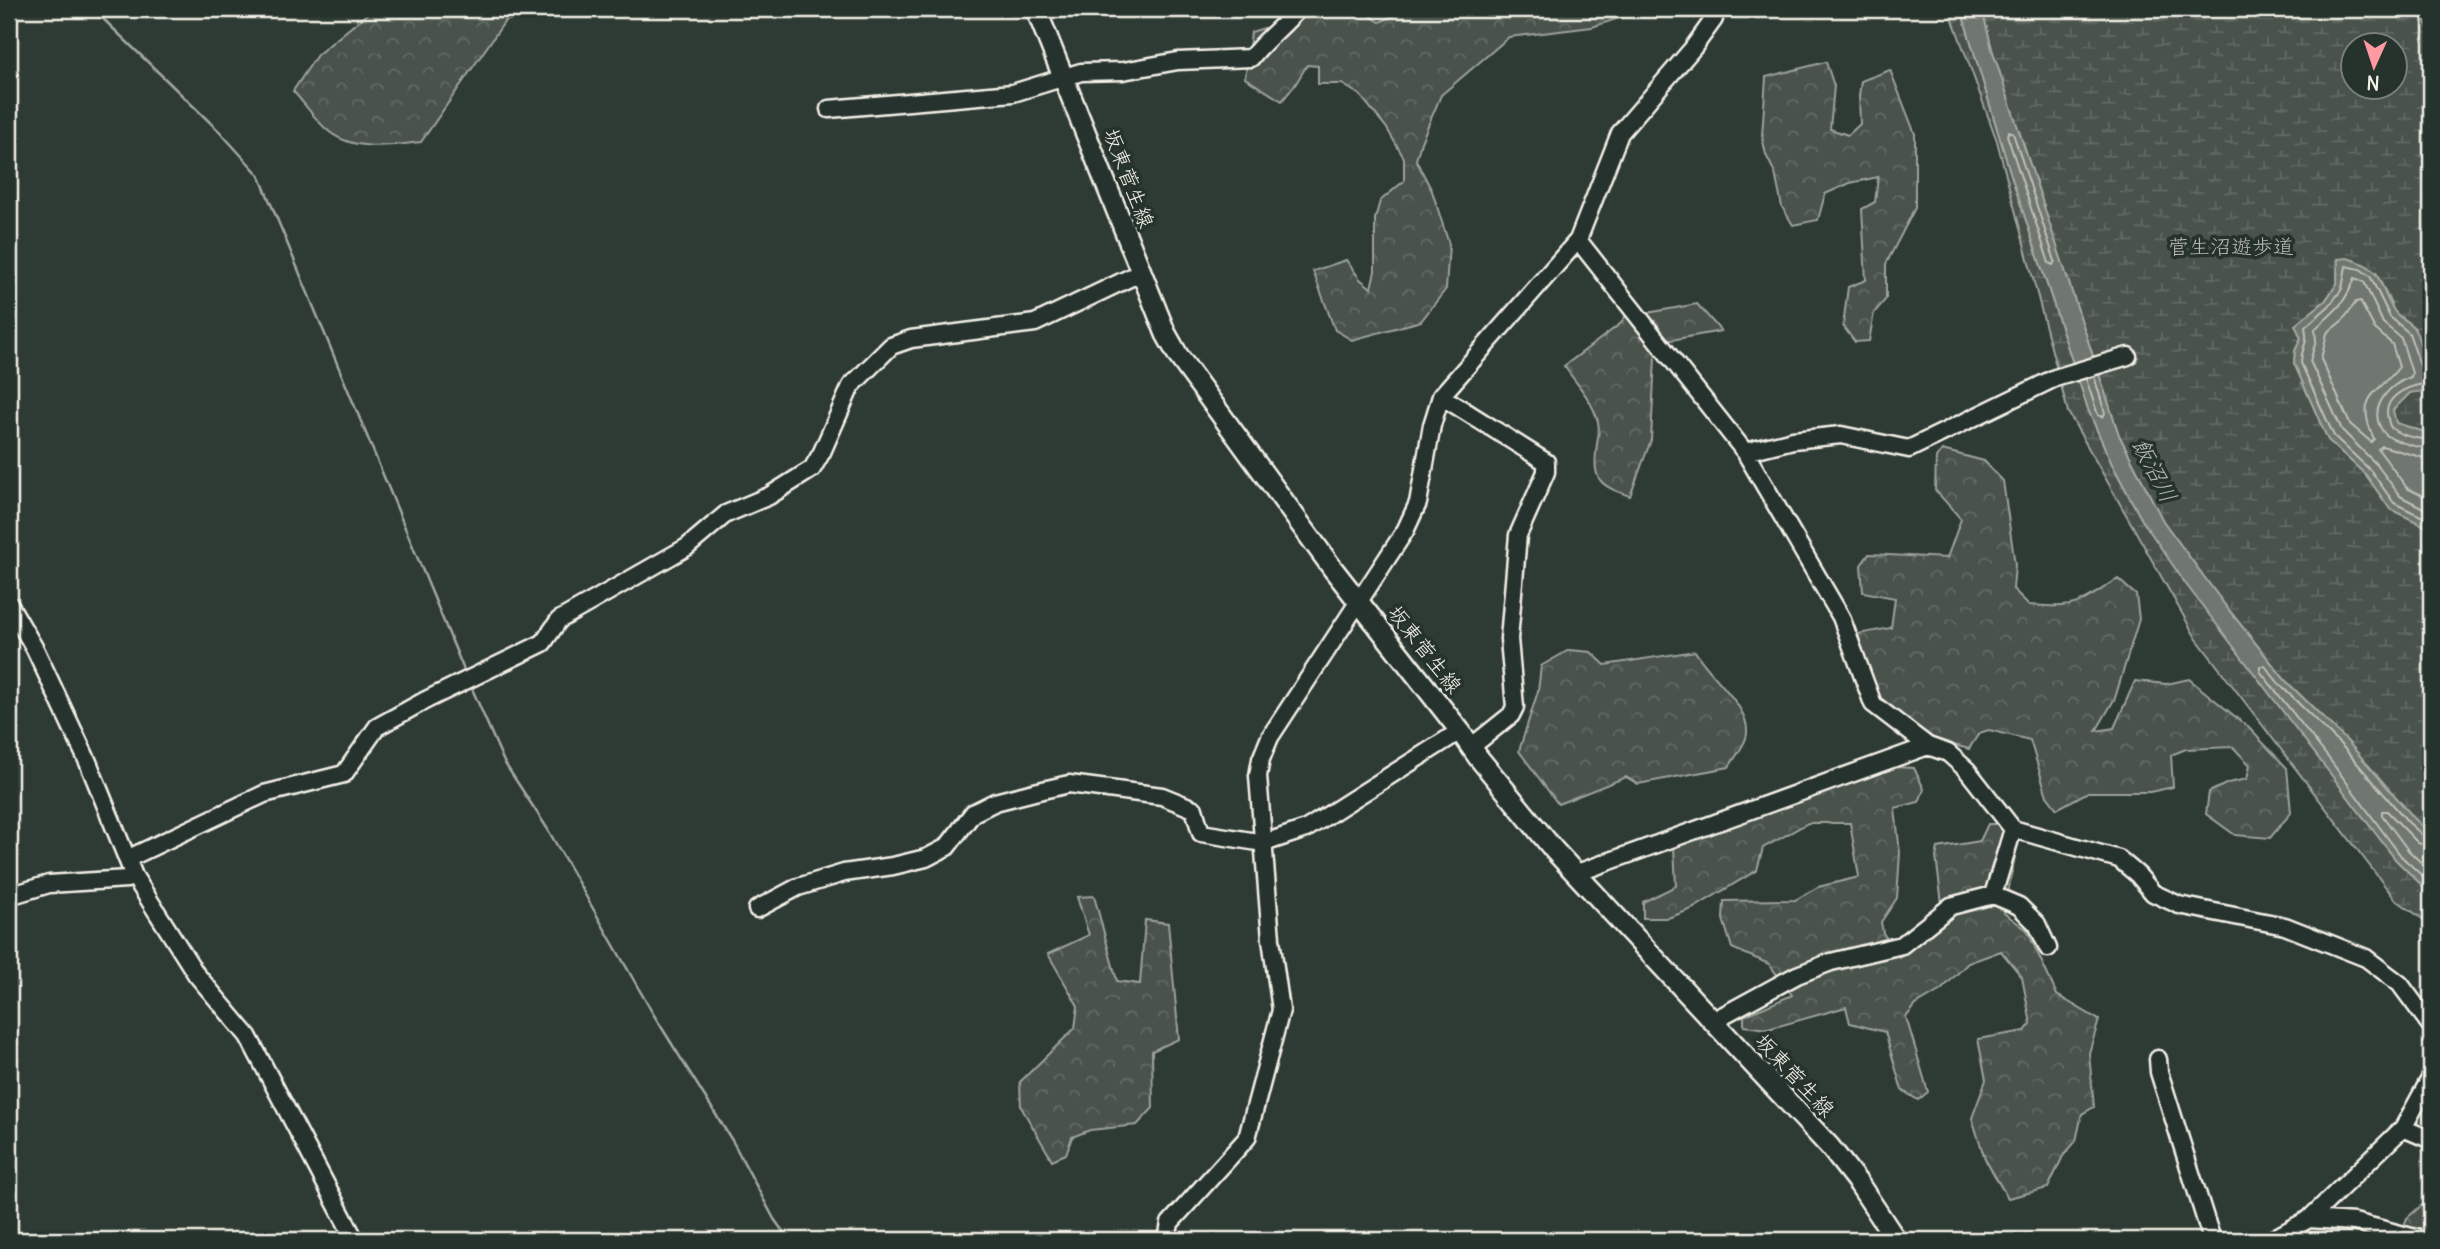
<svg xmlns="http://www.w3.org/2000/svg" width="2440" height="1249" font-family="Delius,'Klee One',sans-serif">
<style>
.forest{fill:url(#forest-crowns);stroke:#9ea29a;stroke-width:2}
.wetland{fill:url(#wetland-marsh);stroke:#9ea29a;stroke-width:2;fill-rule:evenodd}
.water{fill:#6f7770;stroke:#a4a8a0;stroke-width:2}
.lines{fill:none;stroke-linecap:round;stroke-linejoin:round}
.shore{stroke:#bfc0b8;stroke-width:2}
.stream{stroke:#a4a8a0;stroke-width:2.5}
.minor-casing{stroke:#f4f1e8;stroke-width:21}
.major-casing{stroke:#f4f1e8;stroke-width:24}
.minor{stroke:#26332d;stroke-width:16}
.major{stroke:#26332d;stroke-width:19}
.labels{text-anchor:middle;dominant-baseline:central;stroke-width:7;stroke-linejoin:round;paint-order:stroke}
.street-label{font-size:21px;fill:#f4f1e8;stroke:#26332d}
.park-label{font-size:21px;fill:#b8b9b1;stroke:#26332d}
.water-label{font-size:23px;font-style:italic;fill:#b8bab2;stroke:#26332d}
</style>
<defs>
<pattern id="forest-crowns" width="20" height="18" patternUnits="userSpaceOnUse" patternTransform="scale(1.75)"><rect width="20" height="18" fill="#48524c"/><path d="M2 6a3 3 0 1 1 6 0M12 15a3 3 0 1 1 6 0" fill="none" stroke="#636b66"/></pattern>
<pattern id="wetland-marsh" width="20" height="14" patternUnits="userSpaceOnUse" patternTransform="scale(1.75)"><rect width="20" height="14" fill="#48524c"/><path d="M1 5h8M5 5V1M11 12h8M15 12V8" fill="none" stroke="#636b66"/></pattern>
</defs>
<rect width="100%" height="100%" fill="#2e3b34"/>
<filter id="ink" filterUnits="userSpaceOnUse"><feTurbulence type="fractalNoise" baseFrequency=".0143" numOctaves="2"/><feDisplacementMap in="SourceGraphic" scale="14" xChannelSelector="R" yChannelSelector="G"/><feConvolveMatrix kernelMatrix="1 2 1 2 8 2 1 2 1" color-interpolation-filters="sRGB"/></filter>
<g filter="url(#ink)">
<path class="forest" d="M373 9H540L539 13 505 21 421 142C389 146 351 152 326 129 314 118 304 103 293 91L317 55Z
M1327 9H1359L1380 22 1408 9H1646L1592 27 1509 37 1441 95 1421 142 1416 160 1432 191 1449 244 1446 289 1421 321 1352 340 1335 330 1313 271 1346 260 1360 279 1371 288 1375 271V219L1380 201 1404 181V158L1386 127 1360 95 1342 84H1318V66L1307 65 1295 85 1282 101 1245 78 1251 32Z
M1826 62 1834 86 1830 129 1848 135 1860 124 1859 96 1861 81 1890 70 1915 134V208L1886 264V299L1874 313 1869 341 1855 342 1843 326 1848 287 1866 280 1862 209 1875 202 1878 177 1850 183 1825 194 1818 220 1793 225 1782 207 1775 173 1766 155 1762 136 1766 77Z
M1697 304 1721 331 1671 340 1655 357 1651 440 1630 496C1598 485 1592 480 1597 444 1598 437 1600 430 1598 422 1593 401 1577 384 1564 366L1620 324 1625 317Z
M1942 450 1984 461 2003 481 2015 565 2013 589 2029 605C2047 606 2068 609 2084 600 2096 594 2106 586 2118 579L2136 595 2139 619 2115 698 2096 731 2114 728 2135 681 2167 684 2189 679 2248 727 2287 768 2291 813 2270 838 2235 835 2206 814 2209 792 2228 783 2247 779 2250 765 2233 747 2186 749 2171 755 2173 787 2150 792H2088L2057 809 2047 796 2030 740 1989 730 1979 733 1969 749 1936 740 1876 697 1858 634 1891 628 1895 598 1863 592 1861 565 1869 554 1947 558 1961 519 1935 490 1936 458Z
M1569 650 1591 652 1605 665 1695 651C1708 675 1755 710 1746 738 1743 748 1734 758 1729 767L1638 784 1626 777 1558 804 1519 751 1538 691 1541 666Z
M1895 767 1914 768 1924 789 1919 802 1895 808 1900 853 1897 898 1881 922 1883 933 1899 957 1934 930 1944 919 1936 857 1938 848 1980 841 1988 824H1997L2017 846 2004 913 2027 930 2057 995 2099 1020 2089 1053 2094 1107 2082 1114 2076 1141 2063 1156 2048 1188 2008 1198 1985 1159 1972 1118 1986 1080 1978 1039 2025 1031 2031 1024 2022 977 2001 951 1968 963 1941 990 1916 1005 1906 1017 1928 1092 1918 1100 1902 1090 1885 1032 1850 1023 1846 1007 1768 1029 1744 1026V1016L1792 995 1769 964 1732 948 1723 919 1724 901 1795 900 1818 887 1859 877 1850 823H1808L1763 848 1757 870 1692 909 1668 918H1643V902L1676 886 1674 847Z
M1094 896 1117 981 1140 984 1145 920 1168 923 1179 1039 1152 1051 1153 1108 1137 1125 1090 1130 1072 1137 1066 1154 1052 1160 1021 1107 1020 1082 1075 1028 1078 1006 1048 954 1089 935 1077 897Z
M2431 1197V1240H2398L2407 1218Z"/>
<path class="wetland" d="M1949 9H1961L2011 175 2089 412 2112 464 2142 520 2364 818 2396 860 2431 894V925L2395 899 2196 638 2068 412 1997 141Z
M1982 9H2421L2431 37V434L2396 423 2392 410 2410 393 2415 328 2395 313 2376 272 2337 268V284L2325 301 2296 325 2301 338 2295 351 2294 363 2328 440 2366 475 2390 509 2431 529V834L2414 818 2348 742 2285 680 2224 604 2163 521 2119 435 1992 49ZM2352 46H2394V88H2352Z"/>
<path class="water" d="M1961 9H1982L1992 49 2119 435 2163 521 2224 604 2285 680 2348 742 2414 818 2431 834V894L2396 860 2185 583 2142 520 2112 464 2089 412 2011 175Z
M2347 258C2388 269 2375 285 2395 312 2400 318 2407 321 2412 326 2422 337 2428 375 2431 390L2410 393 2393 410 2396 423 2431 434V529L2390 509 2366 475 2328 440 2294 363 2295 351 2301 338 2295 325 2325 301 2337 284 2338 259Z"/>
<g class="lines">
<path class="shore" d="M2009 131 2013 133 2055 261 2053 265 2049 263 2007 135Z
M2360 301 2375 329 2392 344 2399 367C2377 396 2354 394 2374 439L2371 442 2350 424 2321 359 2327 333 2343 320 2356 302Z
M2086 379 2098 415 2103 417 2105 413 2094 376
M2431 440C2421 439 2401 436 2393 429 2389 427 2389 423 2388 419 2382 398 2405 387 2423 384L2425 380 2409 333 2390 317 2370 276 2360 269 2346 266 2342 289 2329 306 2305 327C2309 346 2301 346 2301 363L2334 436 2371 471 2394 503 2431 521
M2431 449C2421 448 2390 441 2384 433 2366 410 2388 384 2411 377L2412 373 2401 338 2383 323 2364 282 2355 278C2344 305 2337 309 2315 329L2316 341 2310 361 2342 430 2377 465 2400 496 2431 512
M2431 460 2382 446 2378 449 2407 488 2431 500
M2431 838 2425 837 2409 823 2343 747 2280 685 2265 666H2260V671L2330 760 2401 856 2431 884
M2431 847 2418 843 2387 811H2382V815L2408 850 2431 872"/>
<path class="stream" d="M93 9 221 133 259 175 466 675
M470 684 504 762 547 828 652 1012 733 1142 774 1219 789 1240"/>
<g class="minor-casing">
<path id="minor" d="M829 109 1013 93 1081 72 1123 71 1178 61 1251 58C1265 39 1283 27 1298 9
M1578 240 1745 452 1841 617 1873 704 1928 746 1948 753 1967 770 2013 829 2119 859 2138 875 2153 893 2179 905 2285 926 2366 958 2400 984 2431 1026
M1441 396 1546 462V472L1518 535 1509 639 1515 707 1511 715 1471 747
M1745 452 1793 440 1841 435 1909 449 2055 378 2128 356
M9 604 35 649 88 762 134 876 196 974 248 1036 355 1240
M127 859 264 794 344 774 377 727 424 701 543 643 559 620 687 547 726 514 769 496 812 469 822 452 851 386 891 346 911 339 1035 323 1142 272
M1577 873 1928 746
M1993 895 2013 829
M9 896 49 884 127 879 134 876
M757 909 798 887 844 873 893 866 926 858 947 847 973 813 995 802 1034 792 1069 784 1162 796 1194 809 1201 833 1264 843 1306 829 1460 731
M1714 1023 1720 1017 1797 975 1831 962 1902 945 1951 906 1993 895 2019 906 2037 924 2048 948
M2158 1059 2159 1072 2212 1240
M2403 1128 2431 1140
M2309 1219 2354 1222 2423 1240
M1167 1240 1170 1223 1247 1138 1281 1010 1271 939 1258 776 1261 759 1270 737 1405 531 1418 503 1432 425 1441 396 1578 240 1620 133 1693 48 1714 19 1712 9
M2271 1240 2309 1219 2403 1128 2431 1077"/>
</g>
<g class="major-casing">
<path id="major" d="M1036 9 1166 334 1179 357 1333 569 1460 731 1478 757 1554 850 1830 1147 1859 1184 1896 1240"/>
</g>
<use href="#minor" class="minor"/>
<use href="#major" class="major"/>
</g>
</g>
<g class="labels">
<g class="street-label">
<text transform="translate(1129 178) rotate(69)">坂東菅生線</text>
<text transform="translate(1425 649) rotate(52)">坂東菅生線</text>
<text transform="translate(1795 1075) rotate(47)">坂東菅生線</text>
</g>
<g class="park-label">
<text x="2231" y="246">菅生沼遊歩道</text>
</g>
<g class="water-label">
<text transform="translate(2155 470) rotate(63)">飯沼川</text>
</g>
</g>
<rect width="2440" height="1249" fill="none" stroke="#26332d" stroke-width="35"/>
<rect x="18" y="18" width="2405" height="1214" fill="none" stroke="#f4f1e8" stroke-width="2.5" filter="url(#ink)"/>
<g transform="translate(2374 66) rotate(183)"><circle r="33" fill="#26332d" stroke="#787f78" stroke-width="2"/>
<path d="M0-5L12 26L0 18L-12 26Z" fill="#ff9aa2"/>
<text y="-10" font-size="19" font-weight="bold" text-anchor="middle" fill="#f4f1e8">N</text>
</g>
</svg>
